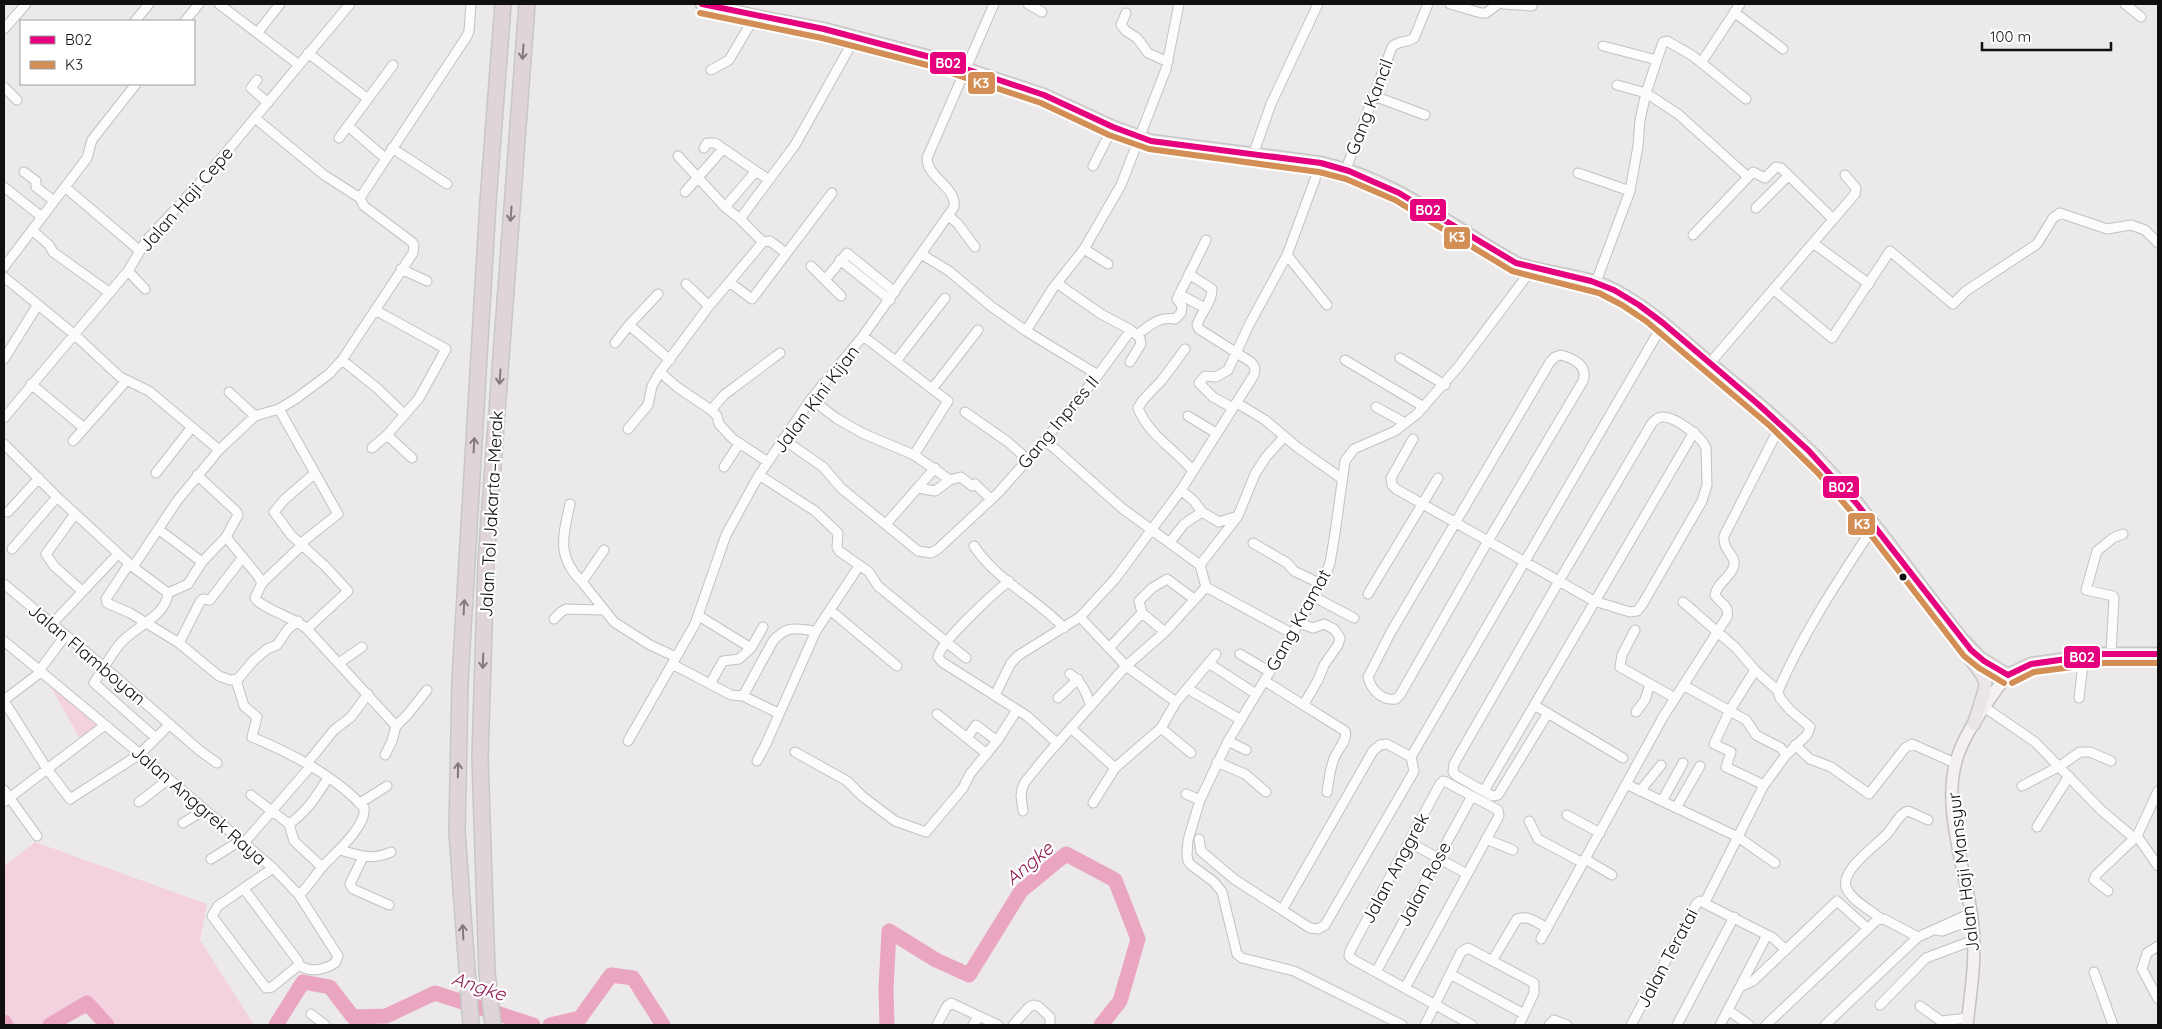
<svg xmlns="http://www.w3.org/2000/svg" width="2162" height="1029" font-family="Quicksand,sans-serif">
<style>
.green{fill:#f4d1de}
.lines{fill:none;stroke-linecap:round;stroke-linejoin:round}
.river{stroke:#eaa6c1;stroke-width:15}
.street-casing{stroke:#c3c1c2;stroke-width:11}
.secondary-casing{stroke:#c3c1c2;stroke-width:14}
.primary-casing{stroke:#c8c7c8;stroke-width:15}
.highway-casing{stroke:#c8c7c8;stroke-width:18}
.street{stroke:#fcfcfc;stroke-width:9}
.secondary{stroke:#f4f0f2;stroke-width:11}
.primary{stroke:#eae5e7;stroke-width:12}
.highway{stroke:#dfd4d8;stroke-width:15}
.bus-1-casing{stroke:#fff;stroke-width:10}
.bus-2-casing{stroke:#fff;stroke-width:10}
.bus-1{stroke:#e5007d;stroke-width:6}
.bus-2{stroke:#d28e54;stroke-width:6}
.oneway{stroke:#827b7e}
.bus-dot{fill:#110f10;stroke:#fff;stroke-width:2}
.labels{text-anchor:middle;dominant-baseline:central;stroke-width:4.5;stroke-linejoin:round;paint-order:stroke}
.street-label{font-size:18px;fill:#110f10;stroke:#fff}
.water-label{font-size:19px;font-style:italic;fill:#8f1e57;stroke:#fff}
.line-badge{stroke:#fff;stroke-width:2}
.badge-label{font-size:14px;text-anchor:middle;font-weight:bold;fill:#fff}
</style>
<rect width="100%" height="100%" fill="#ebe9ea"/>
<path class="green" d="M44 675 103 726 82 742Z
M35 842 207 904 200 940 254 1025H107L92 1012 61 1025H15L7 1021 4 1015V866Z"/>
<g class="lines">
<path class="river" d="M4 1022 6 1025
M50 1025 87 1003 107 1025
M276 1025 303 982 330 987 353 1017 386 1016 435 993 533 1025
M550 1025 580 1018 611 975 633 978 663 1025
M887 1025 886 989 889 931 936 960 969 975 1021 891 1066 854 1115 880 1138 939 1120 1001 1101 1025"/>
<g class="street-casing">
<path id="street" d="M219 4 299 65
M1028 4 1042 12
M1450 4 1481 13H1486L1498 4
M1503 4 1532 6
M2125 4 2141 17
M1734 12 1783 49
M1126 13 1121 25 1126 31 1137 38 1148 53 1168 62
M135 21 149 4
M185 21 199 4
M4 29 26 4
M258 32 280 4
M1603 46 1657 60
M308 53 368 99
M1701 63 1740 4
M711 70 729 60 755 16
M257 80 251 88 268 103
M1617 85 1646 93 1678 114 1748 177
M4 87 17 100
M1374 96 1425 115
M255 118 324 175 360 198
M348 126 385 158
M339 138 393 65
M392 148 447 184
M704 148 707 143H715L756 171
M1253 155 1271 104 1318 4
M678 156 725 207 740 219
M1093 166 1113 127
M1346 169 1392 47C1398 40 1407 43 1414 38L1428 4
M24 172 36 181V187L54 201
M1578 173 1630 191
M4 187 42 217
M65 187 140 251
M685 192 723 149
M725 207 756 171 769 180
M1756 208 1788 176
M949 216 958 224 975 247
M32 230 49 245 53 252 110 293
M1693 235 1753 172 1765 178 1776 167 1781 168 1833 219
M763 242 770 241 786 253
M1813 243 1869 284
M1084 249 1108 264
M921 254 949 271 992 307 1026 331 1098 375
M1287 255 1327 305
M840 260 890 300
M811 266 841 296
M4 267 87 158 92 140 136 84
M401 269 427 281
M128 271 145 289
M4 277 75 335 120 377 149 391 219 450
M825 280 847 253 895 292
M729 282 752 299 832 193
M1596 282 1630 191 1638 146 1640 120 1646 93 1663 42 1667 41 1693 56 1746 99
M686 284 709 306
M1058 284 1101 314 1131 330 1140 338 1141 344 1130 362
M1773 289 1832 338 1890 251 1953 304 1966 291 2037 244 2053 218 2060 213 2107 229 2131 225 2145 230 2158 243
M658 294 629 325 670 360
M1179 294 1205 308
M1026 331 1053 288 1084 249 1121 185 1166 69 1179 4
M1137 335C1149 326 1159 316 1175 319L1181 313 1182 306 1177 299 1206 240
M863 336 948 401 914 455
M615 343 629 325
M1185 349 1162 380 1143 400 1138 408C1149 436 1175 449 1193 471
M1561 355C1575 359 1588 366 1583 381L1488 541 1400 695 1396 699C1382 701 1371 690 1368 677L1391 632 1550 362 1555 357Z
M1400 358 1445 385
M4 359 37 306
M342 360 377 388 405 415
M1345 360 1424 407
M896 361 945 298
M1710 363 1855 194 1856 188 1845 175
M660 372 677 387 711 410 717 416 719 424 733 439 768 462
M31 384 84 428
M932 389 978 330
M229 392 255 416
M811 399 836 418 862 433 914 455 950 480
M1237 403 1265 420 1297 447 1341 478
M1376 407 1405 423
M1233 408 1213 397 1199 383 1205 376 1216 377 1228 370 1249 325 1287 255 1321 163
M279 409 338 514 300 544
M711 410 724 395 780 353
M965 412 1008 442 1027 459
M1188 416 1216 433
M4 418 128 271 146 241 208 174 350 4
M628 429 648 405 652 386 660 372 709 306 763 242 740 219 795 145 856 36
M387 435 412 458
M783 439 823 467 841 488 918 551 931 553 938 549 998 493 1045 440 1098 375 1131 330
M1413 439 1391 478 1392 485 1396 489 1594 601 1630 612 1637 611 1642 605 1702 501 1707 485 1706 448C1702 437 1675 416 1662 417 1658 417 1655 420 1652 423L1559 581 1454 764 1453 772 1457 776 1492 796 1498 795 1548 713
M1045 440 1123 509 1200 565 1206 587 1293 634
M73 441 126 381
M4 444 57 497 133 567 168 593
M372 448 387 435 419 398 446 349 375 310
M724 467 739 444
M156 473 192 427
M759 475 815 511 838 533 837 547 839 551 869 572 878 586 966 658
M918 488 935 491 950 480 961 477 972 486 975 484 991 499
M1181 490 1194 501 1202 512 1219 522 1238 516
M570 504C563 536 556 556 582 582
M8 512 39 478
M75 514 46 554 54 566 82 591
M886 524 935 468
M158 529 202 562
M226 537 258 576 262 583
M1170 542 1184 524 1202 512
M1253 543 1287 563 1294 571 1321 584
M301 546 262 583 255 598C262 609 294 617 307 629L396 726
M974 546C996 580 1037 599 1064 628
M12 549 57 497
M604 550 582 582 614 622 650 645 676 657
M129 564 106 599 107 603 130 613 179 643 219 676 230 680 238 679 253 661 267 649 277 645 288 629 298 621
M1200 565 1238 516 1255 474 1266 457 1284 437
M133 567 177 501 219 450 255 416 279 409 297 398 329 374 342 360 413 253 414 245 412 242 364 206 360 198 467 36 469 31 471 4
M1009 581C995 592 940 642 938 657L942 662 1027 716 1057 743
M4 584 104 667 199 750 217 763
M168 593 188 584 202 562 226 537 238 515 236 511 197 475
M1368 594 1438 478
M1314 597 1354 618
M1683 602 1736 648 1755 670 1778 691 1780 698 1790 710 1810 727 1807 735 1786 755 1764 785 1705 902
M830 610 897 666
M699 616 751 648
M1080 617 1126 666 1176 702
M554 619 561 612 566 609 603 610
M1299 623 1313 628 1324 624 1334 629 1340 638 1338 645 1324 665 1318 680 1304 704
M52 624 118 554
M307 629 348 591 326 567 291 535 274 512 285 499 314 474
M1635 630 1622 655 1620 667 1675 698
M1165 632 1142 613 1139 601 1152 588 1167 579 1194 599
M4 641 140 754 273 868 299 895 338 956 335 963C324 970 310 973 299 965
M179 643 200 602 203 599 210 600 243 557
M1109 648 1142 613
M2111 653 2114 598 2113 596 2086 590 2097 551 2113 538 2123 534
M1240 654 1270 672
M339 663 362 647
M672 664 731 695 743 696 778 713
M1210 664 1256 694
M1755 670 1730 710 1714 744 1731 752 1726 767 1764 785
M39 671 65 636
M1070 674C1082 682 1086 692 1091 706
M236 680 244 706 257 717 252 737C289 752 337 777 364 808 367 826 335 853 324 865 315 875 309 886 299 895
M1265 681 1345 731C1348 739 1339 748 1335 756 1330 767 1329 780 1327 792
M710 684 723 661 739 659 751 648 763 627
M1683 685 1746 720 1756 735 1781 748 1786 755
M1188 689 1241 720
M1778 691C1803 633 1839 579 1874 526
M995 695 1011 663 1019 655 1080 617 1115 579 1181 490 1254 375 1255 368 1251 362 1199 329 1197 325C1201 312 1212 303 1212 289L1189 274
M743 696 773 641C788 624 796 629 816 631
M1058 698 1078 679
M2079 698 2084 656
M4 700 41 672
M4 701 47 769 70 799 140 754 170 724
M1534 705 1623 758
M1984 707 2035 742 2101 810 2134 838
M1636 712 1645 700 1650 684
M937 714 987 754
M1161 728 1191 753
M1072 729 1115 768
M156 738 94 683C102 670 110 657 119 645 133 627 166 617 168 593
M967 738 976 725 997 741
M628 741 695 624 726 535 759 475 811 399 863 336 954 207C957 187 927 178 927 158L994 4
M1228 741 1246 750
M1795 745 1810 759 1831 767 1869 794 1905 748 1912 744 1955 763
M795 752 847 781 862 796 895 821 926 832 963 788 970 774 997 741 1017 710
M385 755 392 741 396 726 408 714 427 690
M1411 757 1387 744 1380 745 1373 751 1282 910 1310 928 1318 929 1325 925 1409 780 1414 771 1411 757 1663 324
M757 761 766 744 816 631 859 566
M1217 762 1245 774 1266 792
M310 767 309 761 334 730 351 717 368 694
M1626 784 1738 837 1775 863
M2022 786 2060 766 2080 752H2090L2111 761
M4 790 37 836
M1484 791 1694 432
M1640 791 1661 765
M2158 791 2137 836 2158 866
M1186 794 1200 800
M251 795 289 824 294 841 322 867
M1662 801 1683 763
M4 802 105 725
M139 802 169 779
M360 803 387 786
M1093 803 1115 768 1161 728 1176 702 1216 654
M1676 808 1700 766
M1023 811 1021 796 1022 789 1025 782 1046 756 1126 666 1165 632 1206 587
M1567 815 1600 833
M1529 821 1538 839 1583 863
M183 823 204 810
M289 824C307 812 317 795 328 778
M2037 827 2069 776
M1199 839 1201 851 1234 879 1282 910
M1486 839 1513 850
M1409 842 1467 874
M340 850C358 855 372 861 391 852
M363 857 350 884 353 889 389 905
M211 859 235 844 244 843 310 767
M1585 859 1612 875
M273 868 218 906 212 916 266 988 272 987 299 965
M244 889 298 961 299 965
M2108 891 2094 880 2096 875 2137 836
M1880 918C1870 910 1850 899 1846 887 1841 870 1875 846 1885 836 1893 829 1898 814 1908 811L1928 820
M1937 930 1942 931 1972 920
M1541 939 1663 717 1727 617C1730 605 1720 604 1715 595 1717 582 1732 577 1734 565 1736 555 1722 550 1724 536L1781 424
M2158 946 2147 953 2142 969 2158 999
M1492 961 1517 919C1527 914 1539 924 1547 928
M1376 972 1472 796
M2094 972 2113 1025
M1450 974 1524 1014
M1740 987 1753 981 1837 901 1867 928
M1405 988 1499 816 1498 810 1446 782 1443 781 1440 784 1350 951 1349 956 1352 959 1472 1025
M1880 1005 1926 958 1974 940
M1920 1006 1941 1021 1968 1018
M1728 1010 1749 1025
M311 1014 325 1025
M937 1025 947 1006 951 1003 998 1025
M973 1025 979 1016
M1013 1025 1029 1007 1034 1005 1038 1006 1050 1017V1025
M1402 1025 1294 971 1242 958 1237 954 1222 892 1214 882 1191 865 1188 861 1187 855 1188 840 1200 800 1228 741 1302 618 1326 574 1330 563 1335 533 1345 461 1354 449 1395 431 1417 414 1459 366 1532 269
M1425 1025 1461 952 1468 948 1534 983V993L1519 1025
M1549 1025 1554 1020 1567 1025
M1631 1025 1697 903 1700 901 1773 938 1786 950
M1677 1025 1734 917
M1720 1025 1767 935
M1766 1025 1877 920 1884 919 1918 937 1971 913
M1825 1025 1918 937"/>
</g>
<g class="secondary-casing">
<path id="secondary" d="M1967 1025C1971 990 1977 955 1972 919 1966 869 1940 805 1958 755 1963 740 1971 727 1979 715 1988 701 1997 687 2008 675"/>
</g>
<g class="primary-casing">
<path id="primary" d="M702 4 755 16 824 29 930 57 1044 95 1113 127 1151 141 1321 163C1398 180 1450 227 1516 263 1548 275 1584 274 1614 290 1649 308 1678 336 1707 361 1754 400 1801 438 1841 484 1884 534 1921 588 1962 639L1979 657 2008 675 2031 664 2102 654H2158
M1966 651C1970 662 1982 670 1985 682 1987 689 1976 714 1974 724"/>
</g>
<g class="highway-casing">
<path id="highway" d="M471 1025 457 832 460 681 488 202 503 4
M493 1025 487 972 480 758 486 561 527 4"/>
</g>
<use href="#street" class="street"/>
<use href="#secondary" class="secondary"/>
<use href="#primary" class="primary"/>
<use href="#highway" class="highway"/>
<g class="bus-1-casing">
<path id="bus-1" d="M702 4 824 29 930 57 1044 95 1113 127 1151 141 1321 163 1349 171 1399 193 1516 263 1591 281 1614 290 1639 305 1663 323 1759 405 1809 451 1857 504 1971 650 1984 661 2008 675
M2008 675 2031 664 2102 654H2158"/>
</g>
<g class="bus-2-casing">
<path id="bus-2" d="M700 13 822 38 927 65 1041 103 1109 135 1149 149 1319 172 1346 179 1395 200 1512 271 1599 293 1622 305 1646 321 1770 426 1818 473 1867 530 1964 656 1979 668 2004 683
M2012 683 2034 672 2103 663H2158"/>
</g>
<use href="#bus-1" class="bus-1"/>
<use href="#bus-2" class="bus-2"/>
</g>
<defs><path id="oneway-shaft" d="M-6 0H5M1.5-3L5.5 0L1.5 3" fill="none" stroke-width="1.6" stroke-linecap="round" stroke-linejoin="round" transform="scale(1.25)"/></defs>
<g class="oneway">
<use href="#oneway-shaft" transform="translate(523 52) rotate(94)"/>
<use href="#oneway-shaft" transform="translate(511 214) rotate(94)"/>
<use href="#oneway-shaft" transform="translate(500 377) rotate(94)"/>
<use href="#oneway-shaft" transform="translate(474 445) rotate(-87)"/>
<use href="#oneway-shaft" transform="translate(464 607) rotate(-87)"/>
<use href="#oneway-shaft" transform="translate(483 661) rotate(92)"/>
<use href="#oneway-shaft" transform="translate(458 770) rotate(-89)"/>
<use href="#oneway-shaft" transform="translate(463 932) rotate(-93)"/>
</g>
<circle class="bus-dot" cx="1903" cy="577" r="4.5"/>
<g class="labels">
<g class="street-label">
<text transform="translate(1369 107) rotate(-69)">Gang Kancil</text>
<text transform="translate(186 199) rotate(-49)">Jalan Haji Cepe</text>
<text transform="translate(816 399) rotate(-53)">Jalan Kini Kijan</text>
<text transform="translate(1058 422) rotate(-50)">Gang Inpres II</text>
<text transform="translate(491 514) rotate(-87)">Jalan Tol Jakarta–Merak</text>
<text transform="translate(1298 620) rotate(-61)">Gang Kramat</text>
<text transform="translate(87 654) rotate(40)">Jalan Flamboyan</text>
<text transform="translate(199 805) rotate(41)">Jalan Anggrek Raya</text>
<text transform="translate(1395 868) rotate(-62)">Jalan Anggrek</text>
<text transform="translate(1963 872) rotate(-97)">Jalan Haji Mansyur</text>
<text transform="translate(1424 884) rotate(-62)">Jalan Rose</text>
<text transform="translate(1667 958) rotate(-62)">Jalan Teratai</text>
</g>
<g class="water-label">
<text transform="translate(1029 863) rotate(-40)">Angke</text>
<text transform="translate(479 986) rotate(18)">Angke</text>
</g>
</g>
<g class="line-badge">
<rect x="929" y="51" width="38" height="24" rx="5" fill="#e5007d"/>
<rect x="967" y="71" width="29" height="24" rx="5" fill="#d28e54"/>
<rect x="1409" y="198" width="38" height="24" rx="5" fill="#e5007d"/>
<rect x="1443" y="226" width="28" height="24" rx="5" fill="#d28e54"/>
<rect x="1822" y="475" width="38" height="24" rx="5" fill="#e5007d"/>
<rect x="1847" y="512" width="29" height="24" rx="5" fill="#d28e54"/>
<rect x="2063" y="645" width="38" height="24" rx="5" fill="#e5007d"/>
</g>
<g class="badge-label">
<text x="948" y="68">B02</text>
<text x="981" y="88">K3</text>
<text x="1428" y="215">B02</text>
<text x="1457" y="242">K3</text>
<text x="1841" y="492">B02</text>
<text x="1862" y="529">K3</text>
<text x="2082" y="662">B02</text>
</g>
<rect width="2162" height="1029" fill="none" stroke="#110f10" stroke-width="10"/>
<rect x="20" y="20" width="175" height="65" fill="#ffffff" stroke="#a09f9f"/>
<rect x="30" y="36" width="25" height="8" fill="#e5007d" stroke="#a09f9f"/>
<text x="65" y="45" font-size="15" fill="#110f10">B02</text>
<rect x="30" y="61" width="25" height="8" fill="#d28e54" stroke="#a09f9f"/>
<text x="65" y="70" font-size="15" fill="#110f10">K3</text>
<path d="M1982 42v8h129v-8" fill="none" stroke="#110f10" stroke-width="2.5"/>
<text x="1990" y="42" font-size="15" fill="#110f10" stroke="#ffffff" stroke-width="4" paint-order="stroke">100 m</text>
</svg>
